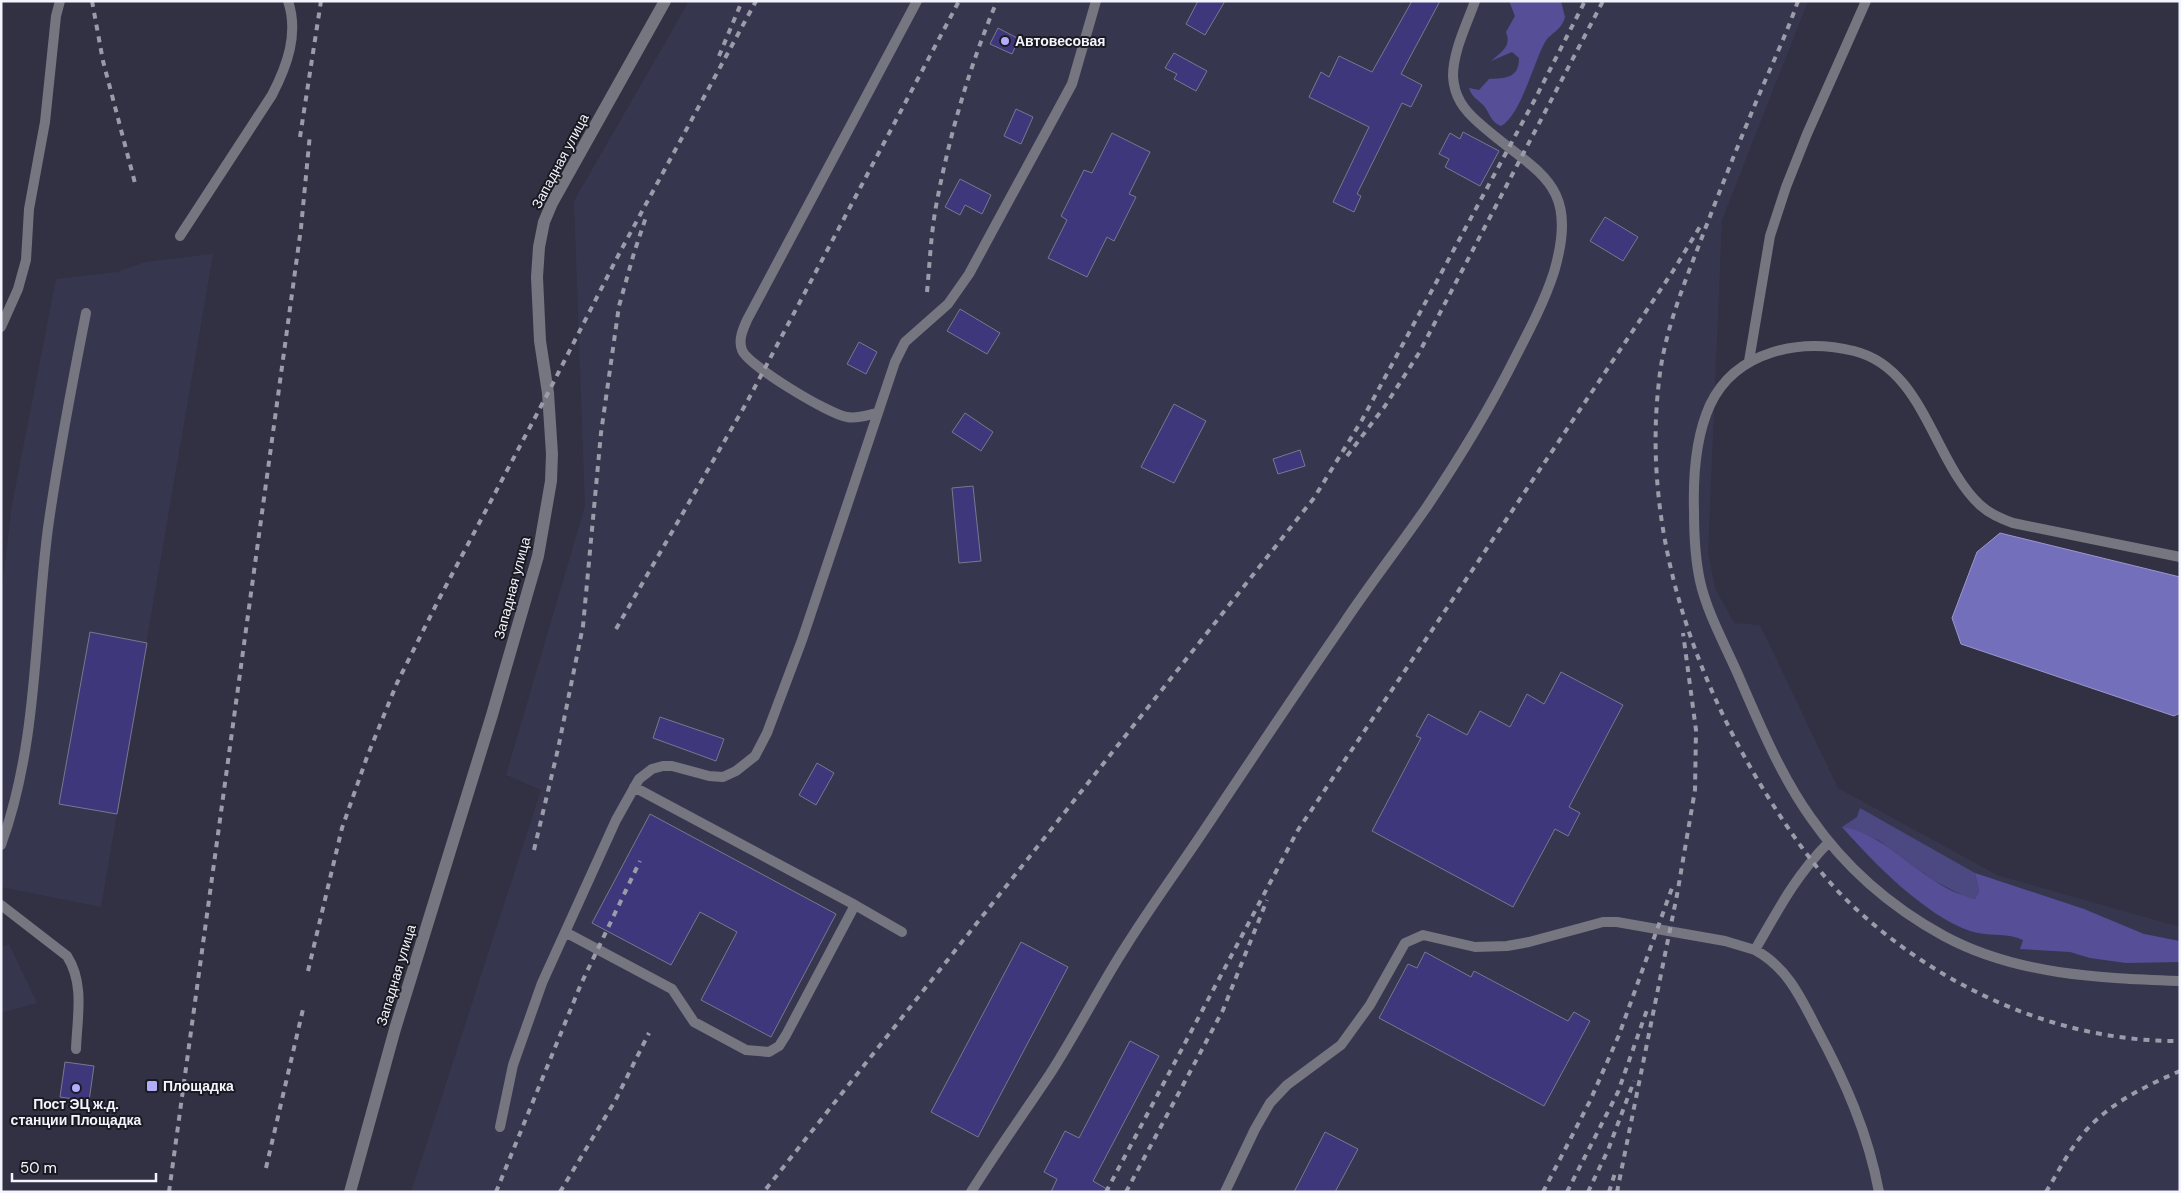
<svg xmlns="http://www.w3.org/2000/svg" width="2181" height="1193" font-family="'DM Sans',sans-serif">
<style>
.built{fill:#37364f}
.green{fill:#4c4881}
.forest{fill:#564f97}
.water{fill:#746fba;stroke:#9a97ce}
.building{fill:#3f377c;stroke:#78788d}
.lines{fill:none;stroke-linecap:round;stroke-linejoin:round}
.lane{stroke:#75767f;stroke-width:10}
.street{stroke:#75767f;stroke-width:12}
.rail{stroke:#9b9ba9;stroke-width:4;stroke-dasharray:6 6;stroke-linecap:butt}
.poi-dot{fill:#b1adfa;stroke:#1a1a22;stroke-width:2}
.labels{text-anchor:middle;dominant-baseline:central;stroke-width:4;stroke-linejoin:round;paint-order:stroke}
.poi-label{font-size:14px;font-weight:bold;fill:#f4f4fe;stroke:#1a1a22;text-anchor:start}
.street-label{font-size:14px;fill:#f4f4fe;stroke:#1a1a22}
</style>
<rect width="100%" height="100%" fill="#313143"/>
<path class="built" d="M689 1H1808L1722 220 1708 552 1715 588 1734 623 1760 625 1838 788 1997 875 2180 927V1192H411L541 790 506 775 585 506 574 201Z
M213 254 101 907 1 887V595L12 505 56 279 117 272 145 262Z
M9 944 37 1003 1 1013V947Z"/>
<path class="green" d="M1860 808 1975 873 1979 891 1975 899 1965 897 1933 880 1878 840 1842 827 1857 817Z"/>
<path class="forest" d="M1509 1H1561L1565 17C1561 32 1550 32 1544 44 1533 65 1520 116 1501 126 1489 121 1490 111 1482 104 1476 98 1472 97 1469 88L1479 90 1489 79C1505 78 1519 79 1519 58L1512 52 1491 61C1501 52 1512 46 1506 32L1515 16Z
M1842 827C1890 834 1926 889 1975 899L1979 891 1975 873 2084 909 2144 934 2180 941V962L2126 963 2090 958 2070 952 2020 949 2023 940C2006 932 1987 937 1970 931 1923 914 1874 863 1842 827Z"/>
<path class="water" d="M2000 533 2180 577V713L2174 716 1961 644 1952 618 1977 552Z"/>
<path class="building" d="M1198 1H1225L1205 35 1186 24Z
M1412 1H1440L1401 74 1422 85 1411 107 1402 103 1357 194 1361 196 1354 212 1333 202 1369 127 1309 97 1321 72 1329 77 1339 56 1372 72Z
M998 28 1019 39 1012 54 990 44Z
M1174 53 1207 71 1196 91 1174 79 1177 74 1165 68Z
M1016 109 1033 117 1021 144 1004 136Z
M1463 132 1499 151 1480 186 1445 167 1449 159 1439 154 1450 133 1460 139Z
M1112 133 1150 152 1129 194 1136 197 1114 241 1107 237 1087 277 1048 258 1067 220 1061 216 1084 170 1092 173Z
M960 179 991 195 982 214 965 205 960 215 945 207Z
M1605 217 1638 237 1623 261 1590 241Z
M960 309 1000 333 987 354 947 331Z
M859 342 877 352 866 374 847 364Z
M1174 404 1206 421 1174 483 1141 467Z
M965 413 993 432 981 451 952 432Z
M1300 450 1305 466 1278 474 1273 459Z
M973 486 981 561 959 563 952 488Z
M90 632 147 643 117 814 59 804Z
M1561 672 1623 705 1569 807 1580 813 1568 836 1555 829 1513 907 1372 831 1421 738 1416 736 1428 714 1467 735 1480 711 1510 727 1527 694 1544 704Z
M660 717 724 739 716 761 653 738Z
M817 763 834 773 816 805 799 795Z
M650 814 836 914 771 1037 701 1000 737 932 700 912 671 965 592 923Z
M1021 942 1068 967 978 1137 931 1112Z
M1425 952 1471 977 1474 971 1568 1021 1574 1012 1590 1021 1544 1106 1379 1018 1408 964 1417 968Z
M1130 1041 1159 1056 1093 1181 1112 1192H1051L1057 1179 1044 1172 1065 1131 1079 1138Z
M65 1062 94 1066 89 1101 60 1097Z
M1325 1132 1358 1149 1335 1192H1294Z"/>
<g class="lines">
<path class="lane" d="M180 236 272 95C287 66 299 34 288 1
M1 327 18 289 26 260 29 209 45 122 56 16 60 1
M1749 361 1770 236 1786 187 1807 134 1866 1
M877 413C867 415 858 419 847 417 830 415 747 365 742 350 738 340 743 329 747 320L917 1
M2180 557 2013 523C2000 518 1990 514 1980 505 1933 461 1924 368 1854 351 1801 338 1736 350 1710 405 1695 438 1693 476 1694 511 1694 534 1695 558 1700 581 1707 612 1723 641 1736 670 1758 720 1779 773 1811 818 1845 867 1891 907 1944 936 2016 975 2099 978 2180 981
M1 845C38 744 34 634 48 528 58 456 72 384 86 313
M1 905 67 956C85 984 77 1018 76 1049
M855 905 902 932
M565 932 672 989 694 1022 746 1050 769 1052 779 1046 786 1035 855 905 634 787
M1755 950C1787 967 1801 998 1817 1029 1845 1081 1868 1133 1879 1192
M500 1127 513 1065 542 983 616 820 639 779 652 769 663 766H672L709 776 723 777 736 771 755 756 767 733 802 640 895 362 905 342 948 304 969 274 1072 84 1096 1
M971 1192C996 1152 1024 1113 1050 1074 1077 1032 1099 988 1126 946 1151 906 1179 868 1205 829 1251 760 1297 691 1344 623 1370 584 1399 547 1426 508 1459 459 1490 408 1516 356 1530 329 1545 300 1554 272 1581 180 1536 174 1479 123 1464 110 1454 97 1453 76 1453 51 1467 24 1475 1
M1225 1192 1255 1129 1270 1103 1287 1085 1341 1045 1370 1005 1405 943 1423 935 1475 947 1507 946 1529 942 1603 922H1617L1725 941 1755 950C1778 910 1796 875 1829 842"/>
<path class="street" d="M350 1192 395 1029 492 715 538 556 551 481 552 454 548 393 540 341 537 277 539 247 544 222 552 203 665 1"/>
<path class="rail" d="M92 1 103 61 136 187
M1798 1C1787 33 1772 64 1759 95 1738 145 1718 195 1699 245 1682 289 1664 334 1659 381 1642 525 1690 670 1765 792 1791 834 1819 875 1856 909 1943 989 2060 1042 2180 1041
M719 56 742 1
M300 137 321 1
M927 292C930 261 931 231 937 201 950 133 970 65 997 1
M1347 456 1385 406 1419 353 1603 1
M616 629 747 402 959 1
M534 850 558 749 583 626 601 433 619 306 634 253 647 214
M308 971 342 828 367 757 397 683 439 599 548 393 620 252 756 1
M266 1168 304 1005
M766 1189 1314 498 1362 420 1534 101 1585 1
M169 1192 301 228 310 134
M496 1192 581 984 640 861
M560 1192 615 1101 649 1033
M1106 1192 1298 830 1673 271 1701 225
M1126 1192 1223 1010 1267 900
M1543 1192 1590 1101 1619 1035 1672 888
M1567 1192 1618 1092 1648 1007
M1588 1192 1608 1150 1634 1081
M1609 1192 1615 1173
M1617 1192 1677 895 1695 790 1696 730 1683 633
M2046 1192C2060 1169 2072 1144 2091 1125 2116 1100 2148 1085 2180 1071"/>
</g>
<g class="poi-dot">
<circle cx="1005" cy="41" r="5"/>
<rect x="146" y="1080" width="12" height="12" rx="2.5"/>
<circle cx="76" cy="1088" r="5"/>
</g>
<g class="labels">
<g class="poi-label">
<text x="1015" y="41">Автовесовая</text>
<text x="163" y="1086">Площадка</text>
<text x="76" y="1104" text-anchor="middle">Пост ЭЦ ж.д.<tspan x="76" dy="16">станции Площадка</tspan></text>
</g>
<g class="street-label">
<text transform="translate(560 161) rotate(-62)">Западная улица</text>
<text transform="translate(512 588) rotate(-75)">Западная улица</text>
<text transform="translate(396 975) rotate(-73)">Западная улица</text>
</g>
</g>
<rect width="2181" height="1193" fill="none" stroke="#f4f4fe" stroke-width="5"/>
<path d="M12 1173v8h144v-8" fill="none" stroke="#f4f4fe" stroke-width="2.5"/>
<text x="20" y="1173" font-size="15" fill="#f4f4fe" stroke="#1a1a22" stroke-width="4" paint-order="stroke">50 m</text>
</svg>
